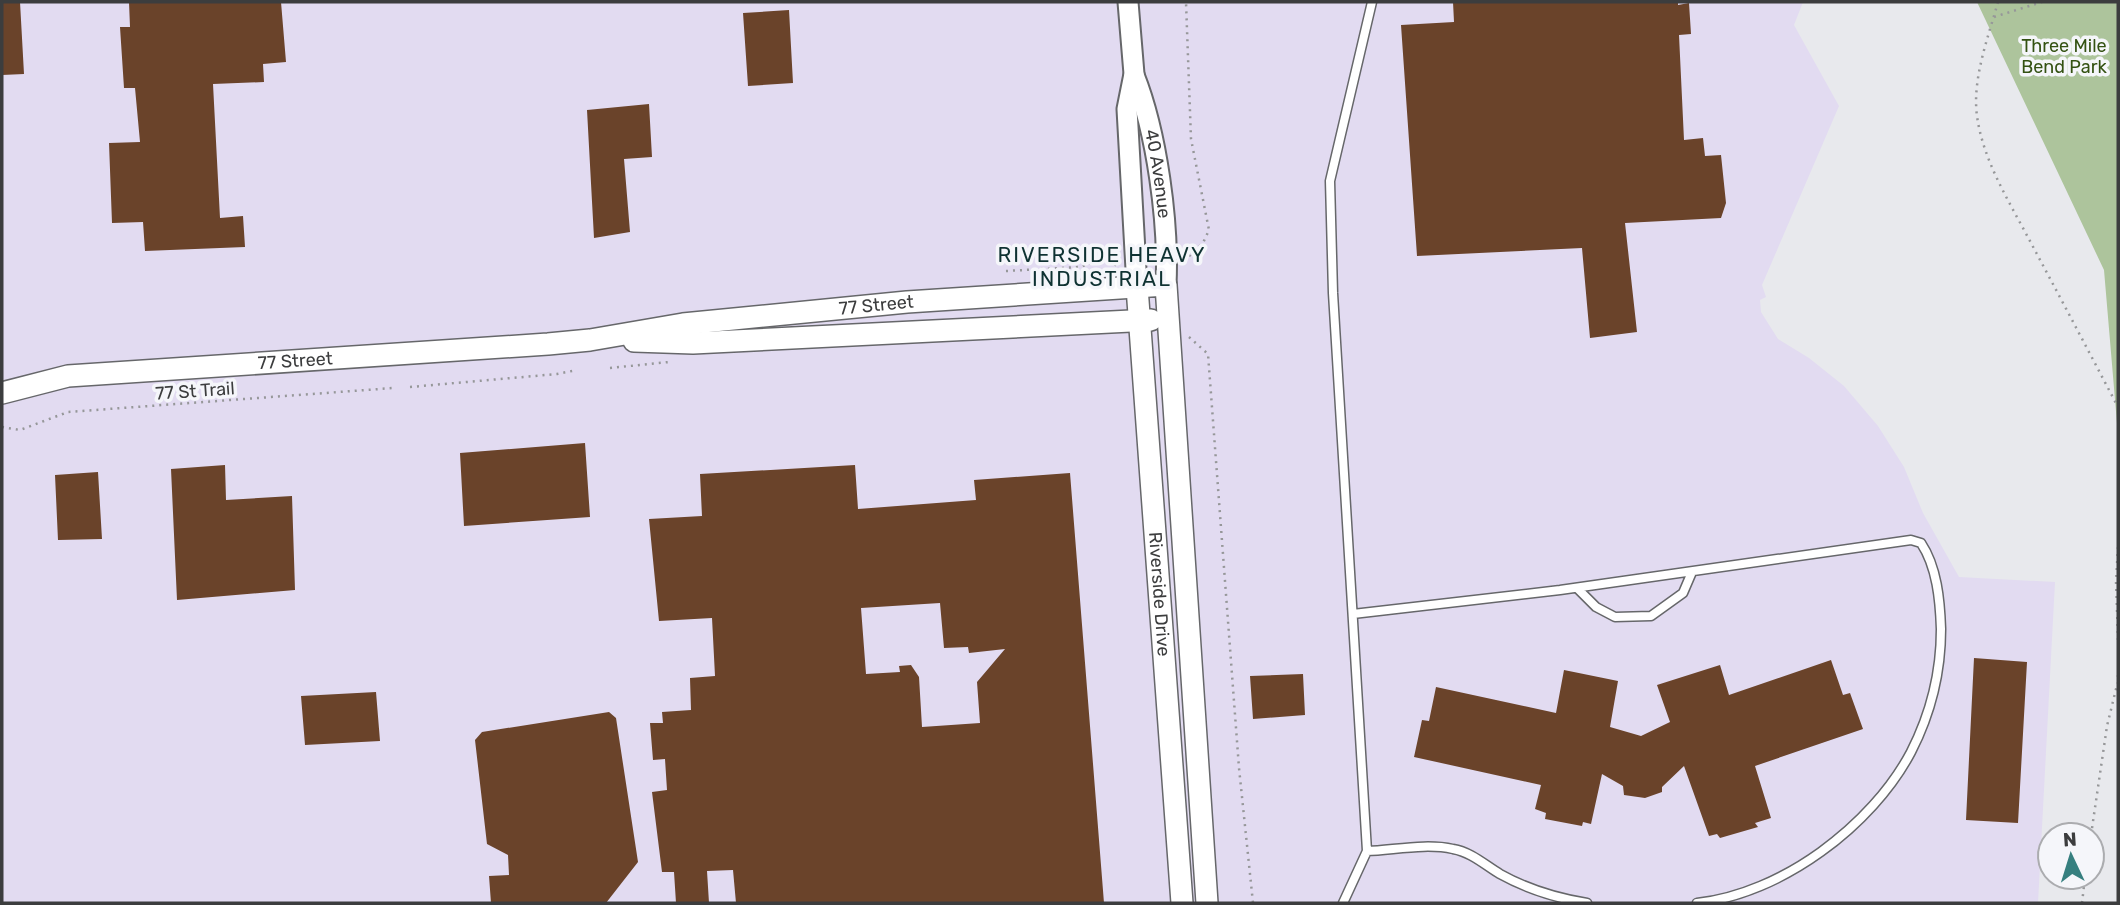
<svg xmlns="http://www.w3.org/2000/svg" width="2120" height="905" font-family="Rubik,sans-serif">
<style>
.industrial{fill:#e2dbf1}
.green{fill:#adc49c}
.building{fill:#6a432a;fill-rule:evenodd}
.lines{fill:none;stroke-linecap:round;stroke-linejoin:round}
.service-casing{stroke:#66676a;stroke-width:11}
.tertiary-casing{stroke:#66676a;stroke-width:23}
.secondary-casing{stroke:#66676a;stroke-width:24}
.path{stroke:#969799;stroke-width:2.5;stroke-dasharray:2 5;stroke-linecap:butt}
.service{stroke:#fff;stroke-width:8}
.tertiary{stroke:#fff;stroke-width:19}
.secondary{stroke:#fff;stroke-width:21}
.labels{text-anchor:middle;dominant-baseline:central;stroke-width:7;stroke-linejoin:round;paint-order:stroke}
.park-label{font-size:18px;fill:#345213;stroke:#f5f6fa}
.street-label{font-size:18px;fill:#3c3d3e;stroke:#f5f6fa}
.quarter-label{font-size:21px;letter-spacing:2px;fill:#0f3232;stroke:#f5f6fa}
</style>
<rect width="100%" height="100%" fill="#e8e9ed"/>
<path class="industrial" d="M2 2H1803L1794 25 1839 106 1762 285 1766 297 1760 300 1761 312 1778 339 1809 358 1844 386 1878 426 1904 467 1923 513 1959 577 2055 582 2038 903H2Z"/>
<path class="green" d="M1977 2H2118V435L2104 270Z"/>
<path class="building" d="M2 2H20L24 74 2 75Z
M129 2H281L286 62 263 64 264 82 213 84 220 218 243 216 245 247 145 251 143 222 112 223 109 143 140 142 135 88H124L120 27H130Z
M1453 2H1678V5L1689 3 1691 34 1679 35 1684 140 1703 138 1705 156 1721 155 1726 203 1721 218 1625 223 1637 332 1590 338 1582 248 1417 256 1401 25 1454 22Z
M789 10 793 83 748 86 743 13Z
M649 104 652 157 624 159 630 232 594 238 587 110Z
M585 443 590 517 464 526 460 453Z
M225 465 226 500 292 496 295 590 177 600 171 469Z
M855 465 858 509 976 500 974 480 1070 473 1104 903H736L733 870 707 871 709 903H676L674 872H662L652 792 667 790 665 759 653 760 650 723H663L662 712 691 710 690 678 715 676 712 618 659 621 649 519 702 516 700 474ZM940 603 944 648 968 647 969 653 1005 649 977 682 980 723 922 727 919 677 911 665 899 666 900 672 866 674 861 608Z
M98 472 102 539 58 540 55 475Z
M1974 658 2027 662 2018 823 1966 820Z
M1831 660 1843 695 1850 693 1863 729 1755 766 1771 818 1755 823 1758 827 1720 838 1717 834 1709 836 1684 766 1662 787V792L1645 798 1624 795 1623 786 1602 774 1591 824 1583 822 1582 826 1545 819 1546 813 1535 809 1541 785 1414 757 1422 720 1429 721 1436 687 1556 713 1564 670 1618 681 1610 727 1641 736 1670 722 1657 685 1720 665 1729 695Z
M1303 674 1305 715 1253 719 1250 676Z
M376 692 380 741 305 745 301 696Z
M609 712 616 718 638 862 606 903H491L489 876 509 875 508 855 487 844 475 740 482 732Z"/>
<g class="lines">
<g class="service-casing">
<path id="service" d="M1577 588 1596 607 1615 617 1651 616 1683 593 1692 572
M1353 614 1560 590 1911 540 1921 543C1937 567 1940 600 1941 629 1941 672 1931 713 1911 752 1872 826 1781 894 1697 903
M1367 851C1394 850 1426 843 1453 849 1471 852 1485 865 1500 874 1527 889 1556 898 1587 903
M1343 903 1367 851 1333 293 1330 181 1372 2"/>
</g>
<g class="tertiary-casing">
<g id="tertiary">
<path d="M1128 2 1134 74 1127 109 1137 287"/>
<path id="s1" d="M1134 75C1157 133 1169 223 1166 285"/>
</g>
</g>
<g class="secondary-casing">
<g id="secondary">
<path id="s2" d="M1137 287 1182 903"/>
<path d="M634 341 693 343 1151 320"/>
<path id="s3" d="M2 393 68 376 548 344 590 340 683 324 907 302 1166 285 1207 903"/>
</g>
</g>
<path class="path" d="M1998 2C1988 38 1972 79 1977 116 1983 161 2010 203 2031 243 2060 297 2089 352 2118 407
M1994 17 2042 2
M1184 261 1203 243 1209 230 1191 139 1186 2
M1006 271 1080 267 1105 258 1117 266
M1189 337 1208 354 1239 768 1253 903
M610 368 669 362
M410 387 557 374 577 370
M2 427 20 430 68 412 393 388
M2118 547 2116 581 2118 640
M2118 675V684
M2091 835 2107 726 2117 685
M2082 903 2085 877"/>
<use href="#service" class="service"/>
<use href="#tertiary" class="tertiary"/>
<use href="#secondary" class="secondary"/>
</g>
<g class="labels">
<g class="park-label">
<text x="2064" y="46">Three Mile<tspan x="2064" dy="21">Bend Park</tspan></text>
</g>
<g class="street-label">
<text stroke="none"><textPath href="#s1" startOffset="102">40 Avenue</textPath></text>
<text stroke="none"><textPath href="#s3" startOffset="880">77 Street</textPath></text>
<text stroke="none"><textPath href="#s3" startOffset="296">77 Street</textPath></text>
<text transform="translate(195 391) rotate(-4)">77 St Trail</text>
<text stroke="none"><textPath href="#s2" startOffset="308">Riverside Drive</textPath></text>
</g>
<g class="quarter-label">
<text x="1102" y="254">RIVERSIDE HEAVY<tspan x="1102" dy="24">INDUSTRIAL</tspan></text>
</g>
</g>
<rect width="2120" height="905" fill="none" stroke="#3c3d3e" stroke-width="7"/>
<g transform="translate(2071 856) rotate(356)"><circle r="33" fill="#f5f6fa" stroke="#abacaf" stroke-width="2"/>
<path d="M0-5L12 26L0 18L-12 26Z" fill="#367f7f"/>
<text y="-10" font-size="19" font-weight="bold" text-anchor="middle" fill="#3c3d3e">N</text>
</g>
</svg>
